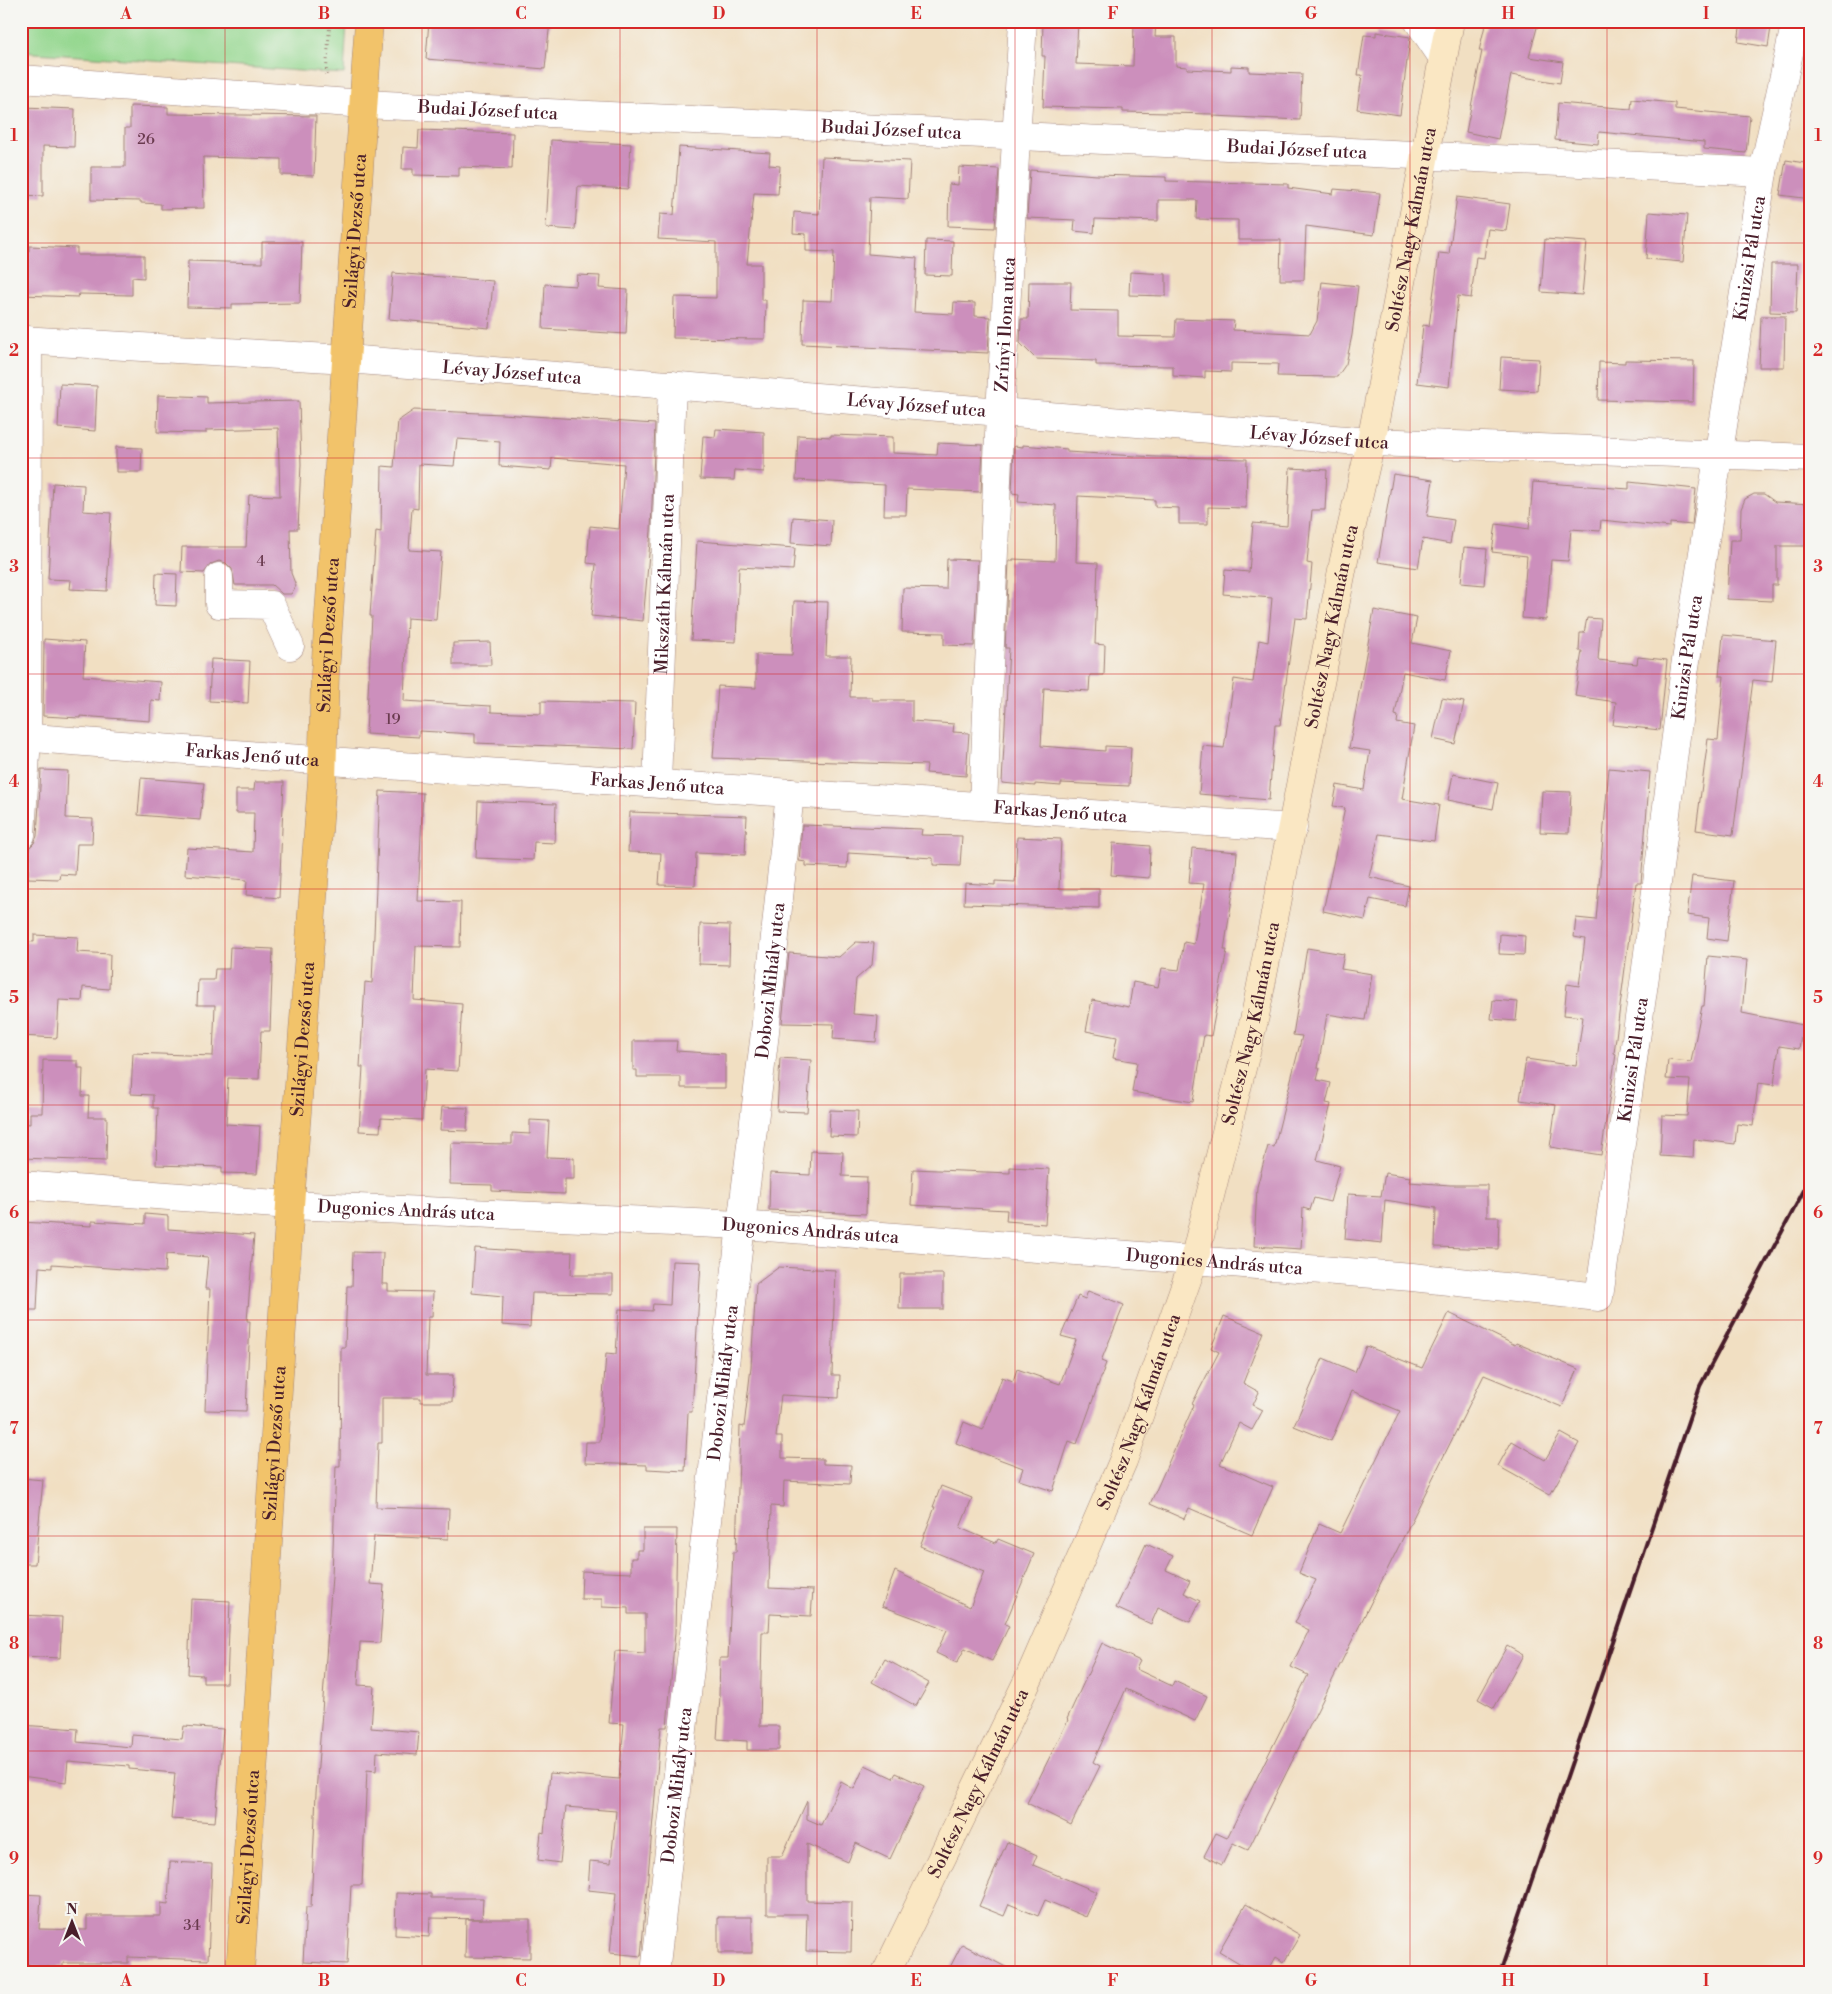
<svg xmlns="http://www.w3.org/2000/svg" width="1832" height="1994" font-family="'Libre Bodoni',serif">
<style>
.green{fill:#94d78f;stroke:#6f7b5d}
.building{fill:#cc8fbc}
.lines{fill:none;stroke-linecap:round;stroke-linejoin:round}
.street-casing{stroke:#9e7f76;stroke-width:29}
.secondary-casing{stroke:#9e7f76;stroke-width:29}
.primary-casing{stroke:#9e7f76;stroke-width:29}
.path{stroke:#9e7f76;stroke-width:3;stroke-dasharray:1 4;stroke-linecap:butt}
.street{stroke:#fff;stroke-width:28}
.secondary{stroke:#fae7c3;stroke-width:28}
.primary{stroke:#f2c36a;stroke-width:28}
.rail{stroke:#4a1f2b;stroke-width:4}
.grid{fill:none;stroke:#d62828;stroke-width:1;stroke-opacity:0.55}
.labels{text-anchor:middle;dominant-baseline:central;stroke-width:4;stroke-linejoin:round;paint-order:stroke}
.number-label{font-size:15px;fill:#6a3b4f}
.street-label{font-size:18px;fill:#4a1f2b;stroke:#f6f6f2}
.neatline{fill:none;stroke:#d62828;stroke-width:2}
.grid-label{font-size:16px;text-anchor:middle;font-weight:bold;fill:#d62828}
</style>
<rect width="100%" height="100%" fill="#f6f6f2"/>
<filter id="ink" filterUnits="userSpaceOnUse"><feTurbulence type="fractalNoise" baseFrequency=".02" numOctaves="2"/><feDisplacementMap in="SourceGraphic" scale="10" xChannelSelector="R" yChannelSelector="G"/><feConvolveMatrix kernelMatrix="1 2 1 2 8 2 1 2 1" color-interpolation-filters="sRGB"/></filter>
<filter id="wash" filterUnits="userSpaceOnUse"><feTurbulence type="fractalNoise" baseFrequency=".0096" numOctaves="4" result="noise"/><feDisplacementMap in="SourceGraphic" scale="20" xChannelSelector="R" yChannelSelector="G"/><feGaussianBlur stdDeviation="1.12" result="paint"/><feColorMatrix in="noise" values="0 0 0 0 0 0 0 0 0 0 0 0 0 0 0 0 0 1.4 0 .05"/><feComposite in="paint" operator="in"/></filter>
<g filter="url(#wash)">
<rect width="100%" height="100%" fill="#f1dfc2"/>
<path class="green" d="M21 21H347L344 74 21 52Z"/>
<g id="blocks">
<path class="building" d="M429 21H550L545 69 426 59Z
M1043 21H1078L1076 64 1133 66 1134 21H1156L1155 37H1176V66L1187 67V69L1231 71V66L1249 67V72L1302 74 1300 120 1213 116V114L1123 112V109L1043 107 1045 56H1042Z
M1486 21H1528L1538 24 1529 57 1563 62 1560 83 1511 75 1498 139 1466 132 1482 51H1479Z
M1741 21H1772L1768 47 1738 42Z
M1376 32 1410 37 1400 115 1357 109 1362 75H1358L1364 35 1376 36Z
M1632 99 1675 103V109L1750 116 1746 153 1704 149V142L1599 132 1598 144 1555 140 1558 103 1631 109Z
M130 106 168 107V114L316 116 314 176 281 175V159L203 157 204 208 161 209V204L141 203V201L91 200V167H125V128H130Z
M23 107 75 109 74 147 43 146V196L21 195Z
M419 130 513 133 512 169 459 167V176L413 175V169H402L403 147 418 148Z
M551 140 631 144 628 189 578 186 575 230 546 228Z
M679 147 770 153 769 165 780 166 778 194 754 193 747 264H761V300H766L765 339 673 338 674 297 716 298V242L658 239 660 214 674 215Z
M822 157 910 161 908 199 870 197 868 254 917 258 914 312 953 314 954 302 975 303V316L990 317 988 353 802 344 803 300 832 301 834 252 806 251V234L793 233 794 212 819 214Z
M1786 160 1811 164V199L1780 195Z
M959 167 999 169 995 228 948 226 949 184 958 185Z
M1030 170 1097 175 1166 177V181L1288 184V188L1333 194 1334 189 1380 193 1374 235 1306 226 1304 280H1280L1281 240H1238V220L1196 219 1197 200H1158V221L1095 219 1094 233 1074 231 1075 220 1027 218Z
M1457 197 1510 204 1506 231 1488 229 1484 258 1476 257 1471 298 1458 296 1449 387 1417 383 1423 325 1429 326 1439 253 1449 254Z
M1649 212 1687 215 1683 262 1646 259Z
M1545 239 1587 242 1582 295 1541 292Z
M926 240 953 241 952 276 925 275Z
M262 242H302L300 303 232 304V308L187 307 188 261 262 263Z
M29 246 77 248V255H144V278L132 277V295L79 294 78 297 21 295V251H29Z
M1771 264H1798L1796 313 1770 312Z
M1130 272 1166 274V296L1129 295Z
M393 273 493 281 489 328 389 319Z
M577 275 600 276 599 288 628 290 626 334 543 329 545 284 576 286Z
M1029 282H1071L1070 310 1118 311V336L1175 337 1176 319 1234 321 1233 330 1310 334 1317 321 1322 282 1358 286 1352 335 1346 364 1337 377 1277 376 1278 364 1231 363V372L1205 371V378L1173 376V366L1096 365V361L1036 359 1020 343 1021 319H1028Z
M1761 316H1785L1784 367H1759Z
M1501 357 1539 359 1537 391 1499 389Z
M1625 360 1694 361 1693 402 1598 400 1599 362 1625 363Z
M60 384 97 386 95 431 58 428Z
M158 395 207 397V403L299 401 301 464 298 529H290L291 573 296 586 291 594H282L272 585H235L232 569 226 563 219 561 211 564 204 573 181 572 182 547H246L249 495 280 496 278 428 206 430V433L157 432Z
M414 410 502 414 655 424 651 531 643 621 591 616 596 564 587 563 590 526 619 529 624 464 552 458 551 470 499 466 500 442 457 439 454 466 419 464 418 509 412 508 409 550 441 552 436 620 407 618 404 701 491 706V712L541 714V701L635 703 633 749 475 743V734L419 731V737L366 734 372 616H370L376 531 381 532 382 466 394 467 398 421Z
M716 429 764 432V472L735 470 734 480 700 479 703 436 715 437Z
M798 435 831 437V435L893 437V453L937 455 938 443 983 445 981 492 907 489 906 515H884L885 485 796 480Z
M1023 445 1067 449V452L1155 457 1247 459 1246 508 1208 507V524H1179V508L1155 507V500L1078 496 1076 562 1098 563 1095 644 1105 645 1104 675H1090L1089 691 1044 688 1041 746 1105 751V746L1131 747 1129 786 1061 783V786L1035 784V786L1002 783 1009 648H1005L1009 561H1013V559L1055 561 1056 505 1018 502 1019 494 1012 493 1014 446 1023 447Z
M116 447 142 448 141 472H116Z
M1290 468 1327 470 1325 510H1312L1307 563 1312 564 1307 619 1295 618 1280 725H1275L1269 800 1199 794 1203 746 1224 748 1234 679 1253 682 1259 640 1268 642 1272 598 1223 594 1225 570 1249 572 1253 523 1287 526Z
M1393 474 1433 480 1427 516 1454 520 1450 544 1423 539 1418 568 1378 562Z
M1533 482 1629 489V482L1696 489 1692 525 1670 523V527L1601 520 1600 531 1571 529 1568 561 1551 560 1546 620 1522 618 1527 556 1492 552 1496 524 1529 529Z
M53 483 84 485 83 511 111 513 107 591 70 589 71 580 48 579Z
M1754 494H1764L1775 502 1811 504V546H1777V585H1772V601L1727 599 1730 540H1740L1741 509 1745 499Z
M793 517 832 520 831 546 791 543Z
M697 541 795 548 793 570 739 567 736 642 691 640Z
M1464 547 1487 549 1484 585 1461 583Z
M947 559 978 560 974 646 944 645V633L902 632 903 588 946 589Z
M156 573 177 574 176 606 155 605Z
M794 601 828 602 826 656H851L850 697H872V700H912V721L954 724 953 732 969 733 966 776 926 773 927 765 713 758 718 686 756 688V654L792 655Z
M1374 610 1417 618 1412 643 1451 651 1445 680 1403 672 1395 715 1398 716 1397 723 1414 726 1402 799 1439 805 1434 841 1379 834 1369 877 1409 886 1405 906 1370 899 1365 920 1323 911 1345 808 1333 806 1337 785 1364 790 1370 751 1349 748Z
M1587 618 1601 619 1598 660 1637 664 1638 657 1667 660 1660 730 1613 725 1616 702 1575 696 1582 651H1579L1580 633H1584Z
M1723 635 1776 640 1772 682 1753 680 1733 835 1696 830 1708 739 1718 740 1724 676H1719Z
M44 639 85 642 83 676 161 682 160 701 151 700 150 721 80 716V718L43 716Z
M490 642 491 665H453V643Z
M211 659 250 661 248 703 209 701Z
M1442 698 1464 702 1455 744 1433 739Z
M1609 768 1650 772 1641 883H1636L1614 1053 1616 1054 1601 1155 1550 1147 1556 1105 1520 1100 1526 1059 1576 1066 1583 1017 1564 1015 1567 984 1579 986 1585 939 1574 937 1576 918 1596 920Z
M41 770 68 771 66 818 93 819 92 844H77L75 875 60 874 59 879 28 878 29 848 34 843 37 836Z
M1453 774 1498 783 1493 809 1448 800Z
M141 778 204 783 200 820 138 815Z
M255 782H284L279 898 246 895 247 880 185 875 187 848 253 852 254 813H236V790H254Z
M380 791 423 793 418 901 461 902 460 947 416 946 414 1000 462 1004 458 1071 425 1069 422 1120 381 1118 380 1132 359 1131 363 1067H360L365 982 372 983Z
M1542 791 1571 792 1569 833 1540 832Z
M478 801 556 804 555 843 534 842 533 860 476 858Z
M630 812 747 816 745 855 696 853 695 886 659 885 661 853 628 852Z
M802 825 922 829 921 835 962 836 960 866 933 865V858L848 853 847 868 806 866V862L799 861Z
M1017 837 1061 839 1059 889H1099V908L964 904 965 883 995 885V881L1015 882Z
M1113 843 1150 846 1149 878 1111 875Z
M1192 848 1237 852 1235 879 1224 950H1227L1211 1036 1204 1035 1193 1102 1132 1092 1137 1062 1113 1058 1117 1037 1086 1031 1092 1000 1129 1007 1133 982 1158 987 1162 968 1179 970 1184 942 1194 944 1204 884 1189 883Z
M1692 876 1734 881 1727 941 1707 938 1709 918 1687 915Z
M700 924 730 925 729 965 699 964Z
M1500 934 1525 936 1524 955 1499 954Z
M34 935 78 937 77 952 110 954 109 989 83 987 82 1001 59 1000 57 1038 21 1036V941L34 942Z
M856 942 874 943 872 965 856 979 853 1014 878 1016 876 1042 833 1039 834 1024 782 1023 789 953 839 957Z
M230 947 273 949 270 1031H261L259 1079 228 1078 226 1124 260 1126 257 1174 222 1173V1167L156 1165 158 1108H153V1095L131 1094 133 1053 213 1056 215 1005H197L198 980H214L215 969H229Z
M1307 948 1344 954 1341 969 1372 974 1365 1020 1327 1014 1318 1068H1320L1317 1080 1331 1083 1326 1103 1331 1104 1317 1160 1340 1166 1330 1202 1314 1198 1310 1210 1303 1208 1301 1249 1254 1246 1257 1187 1268 1146 1274 1147 1302 1036 1293 1035Z
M1708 956 1747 960 1742 1013 1803 1025 1799 1049 1779 1046 1774 1085 1758 1083 1753 1126 1737 1124 1735 1144 1694 1139 1693 1158 1660 1156 1662 1115 1687 1116 1690 1080 1666 1079 1668 1060 1691 1062 1702 1006H1704Z
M1493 1000 1518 1002 1516 1021 1491 1019Z
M633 1041H677L676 1051 725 1054V1088H681V1077H637V1070H633Z
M780 1058 811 1060 807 1112 777 1111Z
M43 1060 78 1061V1068H83L82 1096H89L88 1117H107L106 1161 21 1158V1123L30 1124V1113H42Z
M442 1107 468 1108 467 1131 440 1130Z
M830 1110 858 1111 857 1137 829 1136Z
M530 1120 549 1121 547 1157 574 1158V1179H565V1194L492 1191V1185L450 1184 451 1143 512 1144V1133L530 1134Z
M811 1151 843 1152 842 1176 867 1177 866 1214 769 1210 770 1173 810 1175Z
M1010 1167 1049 1169 1045 1224 1006 1221 1007 1210 911 1205 913 1169 1010 1173Z
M1385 1173 1410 1177 1409 1182 1450 1185H1487V1217H1499L1498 1249 1435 1247 1436 1208 1385 1200 1382 1243 1345 1239 1348 1194 1381 1196Z
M145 1214 168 1216V1229L254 1235 247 1321H250L246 1411 205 1410 210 1289H205L208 1257 166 1254 165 1272 52 1264V1268L39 1267 37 1310H21V1222L92 1226V1221L145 1224Z
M475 1248 530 1252H572L571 1275H613V1294L532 1293 530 1327 502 1325 503 1296 472 1293Z
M353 1252 383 1253 382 1284H388V1291L433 1292 432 1317H428L426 1375H453L452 1402H421V1398H382V1443H378L376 1507 449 1509 448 1539 374 1536 370 1584 384 1585 380 1643 360 1642 358 1685 374 1686 371 1728 419 1732 417 1755 377 1752 376 1771 367 1770 362 1885H351L347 1964 303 1962 306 1907H311L316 1793 332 1576 336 1466H340L341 1347H345L347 1286H352Z
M672 1261 701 1262 692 1412H688L685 1471 647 1469V1465L585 1463 586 1442H600L606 1353 616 1354 619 1309 652 1311 653 1304 670 1305Z
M779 1267 835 1270 832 1375H840L839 1398 781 1395 776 1437H782V1458L823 1459V1464L851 1465 850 1484 784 1481 783 1507 771 1506 769 1588 813 1590 811 1616 770 1614 769 1632H762L760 1726H779V1750H747V1741L717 1739 720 1696H719L720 1658H728L733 1552H736L740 1426 744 1427 751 1367 756 1284Z
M900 1274H943V1309H899Z
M1088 1291 1124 1305 1101 1361 1106 1363 1077 1444 1069 1441 1053 1491 1019 1480 1023 1468 956 1443 964 1422 983 1430 1002 1377 1013 1381 1017 1369 1060 1384 1076 1340 1061 1336 1078 1296 1085 1299Z
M1449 1313 1515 1345 1516 1343 1578 1369 1562 1407 1484 1375 1248 1850 1233 1843 1222 1865 1204 1856 1216 1833 1227 1838 1308 1675 1291 1667 1309 1630 1295 1623 1316 1580 1299 1573 1319 1524 1340 1533 1400 1411 1352 1391 1331 1441 1294 1426 1323 1358 1355 1372 1366 1346 1422 1368Z
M1224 1316 1263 1332 1243 1383 1259 1392 1253 1405 1263 1410 1252 1430 1239 1423 1220 1464 1273 1487 1252 1535 1189 1508 1184 1519 1150 1504 1194 1405 1192 1404 1219 1352 1211 1348Z
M1561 1433 1579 1443 1550 1495 1498 1466 1512 1441 1545 1460Z
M21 1478 43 1480 35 1564H21Z
M941 1486 972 1498 960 1528 996 1543 998 1539 1034 1554 1005 1624 1009 1626 992 1661 965 1648 957 1663 936 1653 947 1630 882 1606 895 1571 970 1607 984 1572 920 1546 935 1507H933Z
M643 1529H677L675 1632 667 1727H661L641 1956 610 1953 616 1893 588 1890 590 1861 611 1863 616 1811 566 1807 560 1863 538 1860 541 1832 544 1833 550 1773 619 1779 624 1724 609 1723 615 1651 645 1653V1614H628V1608L602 1607V1599H581L582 1571 631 1573V1558H637V1550H643Z
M1146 1544 1173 1556 1166 1570 1190 1581 1184 1593 1200 1601 1190 1622 1158 1608 1151 1624 1116 1608Z
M191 1599 230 1601 227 1683H203V1675L188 1674Z
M21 1615 62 1617 60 1658 21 1656Z
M1102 1643 1140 1661 1136 1669 1172 1686 1174 1681 1207 1696 1195 1721 1126 1689 1093 1762 1100 1766 1071 1825 1027 1803 1068 1720 1067 1719Z
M1507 1646 1523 1655 1494 1708 1478 1699Z
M885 1659 929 1683 916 1706 872 1682Z
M21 1725 78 1729 77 1742 131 1747 132 1735 182 1739 184 1726 223 1729 215 1822 171 1819 175 1773 129 1769V1766L68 1761 66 1782 21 1776Z
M865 1765 893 1778 896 1773 924 1786 890 1859 856 1843 848 1862 807 1844V1901L852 1902 851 1952 806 1951 807 1914H767V1856H782L807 1801V1819L821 1825 841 1782 854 1789Z
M1007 1842 1037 1855 1033 1865 1097 1892 1086 1917 1045 1900 1038 1916 1009 1904 1004 1916 979 1906Z
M170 1862 212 1864 208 1960 128 1957V1963H63V1967H29V1964H21V1894L41 1895 39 1929 87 1930V1916H161V1903L168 1904Z
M396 1893 431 1894V1898H483L482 1919 430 1918 429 1937 395 1935Z
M1246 1904 1300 1935 1284 1962 1276 1957 1267 1973H1256L1219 1951Z
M718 1917H752V1953H718Z
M466 1919H530V1958L465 1957Z
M962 1944 1017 1973H947Z"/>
</g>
</g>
<g filter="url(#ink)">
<use href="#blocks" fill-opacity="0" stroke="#9e7f76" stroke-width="1"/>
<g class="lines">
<g class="street-casing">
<g id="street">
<path d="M1418 21 1443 58"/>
<path id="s1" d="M21 79 364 104 1763 172"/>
<path id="s2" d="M21 340 347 359 1371 442 1811 458"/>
<path d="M219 577V604L271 605 290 646"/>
<path id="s3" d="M21 737 287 758 1293 828"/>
<path id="s4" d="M657 783 672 385"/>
<path id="s5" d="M983 806 1000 412 1023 21"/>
<path d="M21 835 27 737 28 340"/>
<path id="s6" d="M21 1185 290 1205 741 1225 1412 1277 1599 1297 1645 976 1685 667 1763 172 1796 21"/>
<path id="s7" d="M655 1973 741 1225 764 1041 790 793"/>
</g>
</g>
<g class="secondary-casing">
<g id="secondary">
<path id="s8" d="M886 1973 1030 1676 1123 1461 1194 1260 1255 1016 1344 560 1371 442 1450 21"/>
</g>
</g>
<g class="primary-casing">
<g id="primary">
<path id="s9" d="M240 1973 290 1205 322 780 325 673 369 21"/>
</g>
</g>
<path class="path" d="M326 75 330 21"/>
<use href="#street" class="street"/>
<use href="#secondary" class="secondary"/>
<use href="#primary" class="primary"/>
<path class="rail" d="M1500 1973 1700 1386 1811 1177
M1809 1973 1811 1968"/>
</g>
</g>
<path class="grid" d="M225 21V1973M422 21V1973M620 21V1973M817 21V1973M1015 21V1973M1212 21V1973M1410 21V1973M1607 21V1973M21 243H1811M21 458H1811M21 674H1811M21 889H1811M21 1105H1811M21 1320H1811M21 1536H1811M21 1751H1811"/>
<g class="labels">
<g class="number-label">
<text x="146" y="139">26</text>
<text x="261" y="561">4</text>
<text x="393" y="719">19</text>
<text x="192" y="1925">34</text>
</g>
<g class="street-label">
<text stroke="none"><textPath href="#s1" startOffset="468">Budai József utca</textPath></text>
<text stroke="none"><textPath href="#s1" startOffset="872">Budai József utca</textPath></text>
<text stroke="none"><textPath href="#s1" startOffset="1278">Budai József utca</textPath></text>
<text stroke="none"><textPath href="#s8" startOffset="1831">Soltész Nagy Kálmán utca</textPath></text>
<text stroke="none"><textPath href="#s9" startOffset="1746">Szilágyi Dezső utca</textPath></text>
<text stroke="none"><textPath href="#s6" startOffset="2632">Kinizsi Pál utca</textPath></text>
<text stroke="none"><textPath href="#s5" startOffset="482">Zrínyi Ilona utca</textPath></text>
<text stroke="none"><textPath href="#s2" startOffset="492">Lévay József utca</textPath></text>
<text stroke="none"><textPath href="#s2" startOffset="898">Lévay József utca</textPath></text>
<text stroke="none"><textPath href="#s2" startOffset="1302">Lévay József utca</textPath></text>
<text stroke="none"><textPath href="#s4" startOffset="199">Mikszáth Kálmán utca</textPath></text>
<text stroke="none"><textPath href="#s8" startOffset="1426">Soltész Nagy Kálmán utca</textPath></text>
<text stroke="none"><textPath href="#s9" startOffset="1341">Szilágyi Dezső utca</textPath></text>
<text stroke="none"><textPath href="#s6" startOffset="2228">Kinizsi Pál utca</textPath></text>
<text stroke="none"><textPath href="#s3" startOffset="232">Farkas Jenő utca</textPath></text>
<text stroke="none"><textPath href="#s3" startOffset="638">Farkas Jenő utca</textPath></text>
<text stroke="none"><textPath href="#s3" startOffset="1042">Farkas Jenő utca</textPath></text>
<text stroke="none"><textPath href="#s7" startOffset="999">Dobozi Mihály utca</textPath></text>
<text stroke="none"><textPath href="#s8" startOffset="1021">Soltész Nagy Kálmán utca</textPath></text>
<text stroke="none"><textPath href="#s9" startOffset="936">Szilágyi Dezső utca</textPath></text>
<text stroke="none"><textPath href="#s6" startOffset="1822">Kinizsi Pál utca</textPath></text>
<text stroke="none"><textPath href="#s6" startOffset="386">Dugonics András utca</textPath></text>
<text stroke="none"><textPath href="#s6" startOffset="791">Dugonics András utca</textPath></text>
<text stroke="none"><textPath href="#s6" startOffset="1196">Dugonics András utca</textPath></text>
<text stroke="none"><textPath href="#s7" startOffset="594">Dobozi Mihály utca</textPath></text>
<text stroke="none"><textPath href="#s8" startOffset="616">Soltész Nagy Kálmán utca</textPath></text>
<text stroke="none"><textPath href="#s9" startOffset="531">Szilágyi Dezső utca</textPath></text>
<text stroke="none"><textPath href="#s8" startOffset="211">Soltész Nagy Kálmán utca</textPath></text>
<text stroke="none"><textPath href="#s7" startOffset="189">Dobozi Mihály utca</textPath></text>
<text stroke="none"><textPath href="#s9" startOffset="126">Szilágyi Dezső utca</textPath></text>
</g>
</g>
<rect width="1832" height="1994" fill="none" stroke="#f6f6f2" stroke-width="55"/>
<g transform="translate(72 1922)" stroke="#f6f6f2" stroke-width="4" paint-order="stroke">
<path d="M0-4L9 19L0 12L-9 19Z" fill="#4a1f2b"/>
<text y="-8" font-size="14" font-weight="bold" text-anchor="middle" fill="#4a1f2b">N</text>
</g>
<rect x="28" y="28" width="1776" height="1938" class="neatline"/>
<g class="grid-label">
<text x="126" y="19">A</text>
<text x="324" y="19">B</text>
<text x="521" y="19">C</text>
<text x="719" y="19">D</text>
<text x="916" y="19">E</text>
<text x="1113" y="19">F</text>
<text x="1311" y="19">G</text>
<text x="1508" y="19">H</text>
<text x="1706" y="19">I</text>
<text x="14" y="141">1</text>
<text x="1818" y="141">1</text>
<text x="14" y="356">2</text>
<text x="1818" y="356">2</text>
<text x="14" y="572">3</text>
<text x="1818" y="572">3</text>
<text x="14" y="787">4</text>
<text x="1818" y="787">4</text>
<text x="14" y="1003">5</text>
<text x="1818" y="1003">5</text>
<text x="14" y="1218">6</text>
<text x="1818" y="1218">6</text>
<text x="14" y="1434">7</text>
<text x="1818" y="1434">7</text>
<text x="14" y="1649">8</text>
<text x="1818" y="1649">8</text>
<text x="14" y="1864">9</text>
<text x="1818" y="1864">9</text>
<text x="126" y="1986">A</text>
<text x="324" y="1986">B</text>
<text x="521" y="1986">C</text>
<text x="719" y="1986">D</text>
<text x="916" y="1986">E</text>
<text x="1113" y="1986">F</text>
<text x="1311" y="1986">G</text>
<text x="1508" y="1986">H</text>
<text x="1706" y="1986">I</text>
</g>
</svg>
